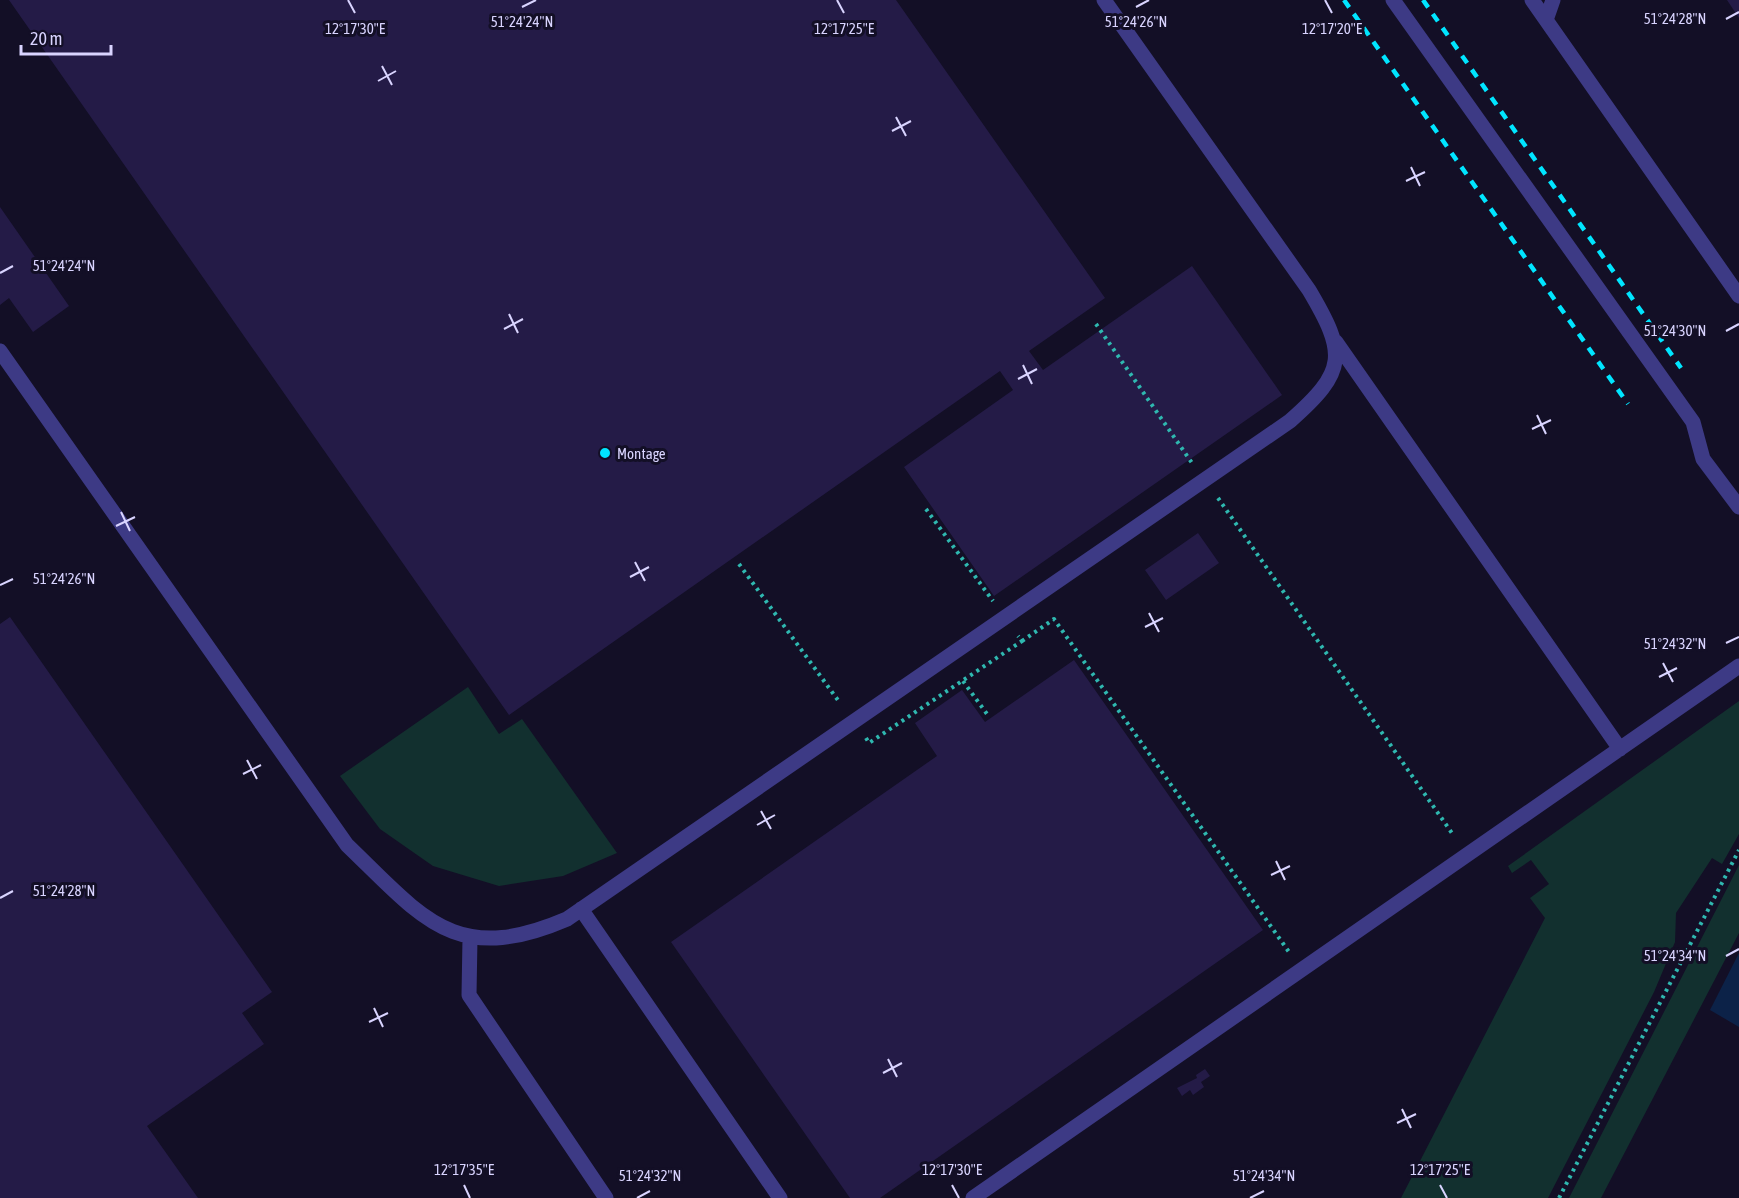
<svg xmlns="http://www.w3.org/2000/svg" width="1739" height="1198" font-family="'Asap Condensed',sans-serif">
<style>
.green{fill:#12302f}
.water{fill:#0c2248}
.building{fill:#241b47}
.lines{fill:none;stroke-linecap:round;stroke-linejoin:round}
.path{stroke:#2fb8b0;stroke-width:4;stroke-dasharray:3 4.5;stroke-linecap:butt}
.minor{stroke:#3d3a85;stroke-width:15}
.rail{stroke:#00e5ff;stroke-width:4.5;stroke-dasharray:9 8;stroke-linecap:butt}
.ticks{fill:none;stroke:#d9d4ff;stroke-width:2}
.poi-dot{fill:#00e5ff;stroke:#130f26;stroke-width:2}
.labels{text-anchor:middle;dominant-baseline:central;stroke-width:6;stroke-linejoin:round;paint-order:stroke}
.poi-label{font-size:15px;fill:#d9d4ff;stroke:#130f26;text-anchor:start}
.ticks-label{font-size:15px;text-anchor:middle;fill:#d9d4ff;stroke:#130f26;stroke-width:6;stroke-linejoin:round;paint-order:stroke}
</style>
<rect width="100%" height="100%" fill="#130f26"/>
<path class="green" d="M468 687 499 734 522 719 617 853 563 876 499 886 433 866 380 829 340 776Z
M1739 701V834L1722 864 1712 858 1676 913 1675 942 1654 992 1548 1198H1401L1545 918 1530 898 1549 884 1531 860 1512 873 1508 866Z
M1739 865V933L1601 1198H1569Z"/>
<path class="water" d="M1739 953V1027L1710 1010Z"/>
<path class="building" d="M9 0H896L1105 298 1029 351 1043 370 1192 266 1282 395 994 596 904 467 1013 390 1000 371 509 715Z
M1727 0H1739V18Z
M0 207 69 306 33 332 9 298 0 305Z
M1198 533 1219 563 1166 600 1145 570Z
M10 617 272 992 242 1013 264 1044 147 1126 198 1198H0V624Z
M1074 660 1263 930 880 1198H850L671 942 937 756 915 723 962 690 985 722Z
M1205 1069 1210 1076 1201 1082 1204 1087 1193 1095 1190 1090 1182 1096 1177 1088 1197 1078 1196 1075Z"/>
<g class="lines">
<path class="path" d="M1096 324 1192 463
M1218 498 1454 836
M926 509 993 601
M739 564 840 703
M1022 641 1054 619 1289 952
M963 681 987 714
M866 738 869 743 1022 641 1018 636
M1559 1198 1739 850"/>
<path class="minor" d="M1393 0 1693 422 1703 459 1739 507
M1532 0 1739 296
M1546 20 1553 0
M1336 342 1620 749
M0 351 347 845C423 918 455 967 567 919L1290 421C1347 371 1347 354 1309 290L1104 0
M581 909 780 1198
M470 938 469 995 606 1198
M973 1198 1739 666"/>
<path class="rail" d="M1344 0 1628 404
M1423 0 1681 368"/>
</g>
<path class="ticks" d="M348 0 355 13M837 0 844 13M1325 0 1332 13M522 7 536 0M1136 7 1149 0M1726 19 1739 12M382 66 392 85M378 81 396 71M896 117 906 136M892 131 911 121M1411 167 1420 186M1406 181 1425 172M0 273 13 266M509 314 518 333M504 329 523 319M1726 331 1739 324M1023 365 1032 384M1018 379 1037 369M1537 415 1546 434M1532 429 1551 420M121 512 130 531M116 526 135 517M635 562 645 581M630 577 649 567M0 585 13 579M1149 613 1159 632M1145 627 1163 618M1726 643 1739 637M1663 663 1673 682M1659 677 1677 668M247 760 257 779M243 774 261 765M761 811 771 829M757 825 775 815M1276 861 1285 880M1271 875 1290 866M0 898 13 891M1726 956 1739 949M374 1008 383 1027M369 1022 388 1013M888 1059 897 1077M883 1073 902 1063M1402 1109 1411 1128M1397 1123 1416 1114M464 1185 470 1198M952 1185 959 1198M1440 1185 1447 1198M637 1198 650 1191M1250 1198 1264 1191"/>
<circle class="poi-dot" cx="605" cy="453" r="6"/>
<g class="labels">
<g class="poi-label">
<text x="617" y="453">Montage</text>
</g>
</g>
<g class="ticks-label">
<text x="1675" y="24">51°24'28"N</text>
<text x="1136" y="27">51°24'26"N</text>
<text x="522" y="27">51°24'24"N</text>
<text x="355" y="34">12°17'30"E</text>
<text x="844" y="34">12°17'25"E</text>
<text x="1332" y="34">12°17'20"E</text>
<text x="64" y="271">51°24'24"N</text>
<text x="1675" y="336">51°24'30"N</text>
<text x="64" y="584">51°24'26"N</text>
<text x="1675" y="649">51°24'32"N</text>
<text x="64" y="896">51°24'28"N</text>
<text x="1675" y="961">51°24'34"N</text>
<text x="464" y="1175">12°17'35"E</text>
<text x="952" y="1175">12°17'30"E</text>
<text x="1440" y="1175">12°17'25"E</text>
<text x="650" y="1181">51°24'32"N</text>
<text x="1264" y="1181">51°24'34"N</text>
</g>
<path d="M21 45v9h90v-9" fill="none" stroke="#d9d4ff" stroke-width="3"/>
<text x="30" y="45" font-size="18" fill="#d9d4ff" stroke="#130f26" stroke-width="4.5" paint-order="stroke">20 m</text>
</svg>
